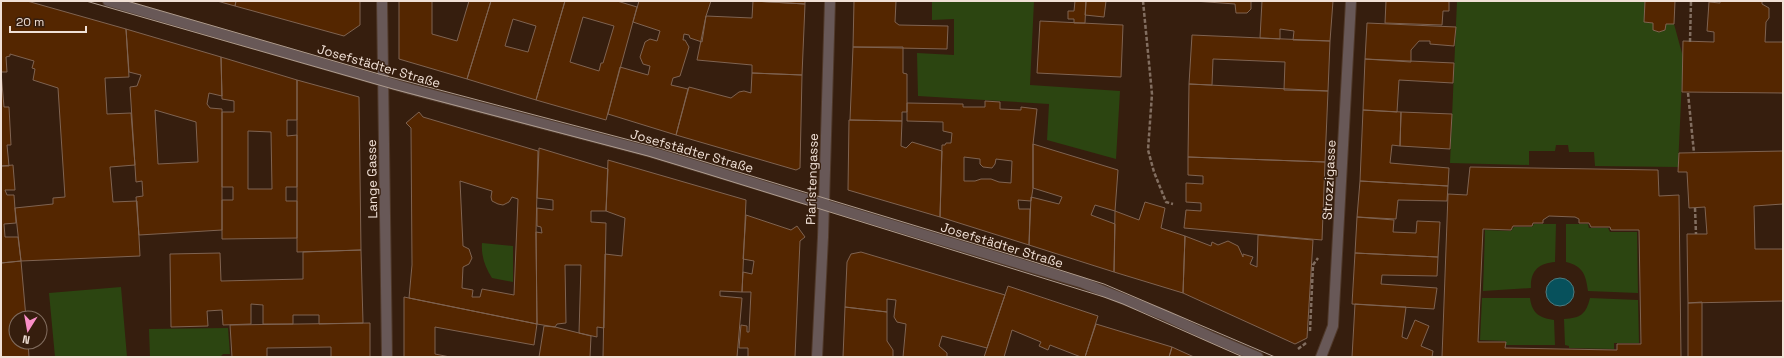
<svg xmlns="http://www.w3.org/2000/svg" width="1784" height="358" font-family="'Space Grotesk',sans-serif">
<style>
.green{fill:#2c4511}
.water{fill:#07515c;stroke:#4d7c81}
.building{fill:#542600;stroke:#7f6351;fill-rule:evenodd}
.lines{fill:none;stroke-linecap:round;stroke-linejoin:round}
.minor-casing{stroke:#50392a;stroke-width:12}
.tertiary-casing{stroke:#50392a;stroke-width:12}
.path{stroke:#826e60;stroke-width:2.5;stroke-dasharray:4 2;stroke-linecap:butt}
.minor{stroke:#685857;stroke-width:10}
.tertiary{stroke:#685857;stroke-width:10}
.tram{stroke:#ae9c8f;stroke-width:1}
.labels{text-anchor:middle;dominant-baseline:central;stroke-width:3;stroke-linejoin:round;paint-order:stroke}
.street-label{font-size:13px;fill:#f0e0d6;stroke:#361e0e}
</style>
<rect width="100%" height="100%" fill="#361e0e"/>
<path class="green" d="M932 1H1034L1030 85 1120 91 1116 159 1047 140 1049 104 918 96 917 53 954 55V19L932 20Z
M1457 1H1645L1644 22 1653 23V30L1659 32 1665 30 1666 24H1674L1683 57 1678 167 1595 166 1594 152H1569L1568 145H1556L1555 151H1529V165L1450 163Z
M1534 224H1556L1555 262C1539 263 1530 271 1531 288L1483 291 1485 230 1511 231 1514 227H1532Z
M1566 224H1588L1589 228H1608L1610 232H1637L1638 293 1588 291C1586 275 1583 266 1566 262Z
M482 243 513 246V282L492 278C485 267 481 256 482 243Z
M121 287 127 357H55L49 293Z
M1482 298H1530C1532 313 1539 318 1554 320L1555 345H1506V341L1480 340Z
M1590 298 1638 300 1639 343H1614V349L1569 348V346L1565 345 1564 319C1581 318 1586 314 1590 298Z
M228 328 230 354H223L220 357H150L149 329Z"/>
<path class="water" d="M1546 292a14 14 0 1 1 28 0a14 14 0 1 1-28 0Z"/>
<path class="building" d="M1 1H27L126 29 129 77 105 78 107 114 131 113 135 165 110 167 113 202 137 201 140 256 21 261 15 208 53 204V198L65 197 58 88 33 80 35 69 32 68 34 61 10 54V56L6 57 7 72H1Z
M217 1H236L235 6Z
M236 1H360V25L344 36 235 6Z
M399 1H432V34L457 41 469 1H491L467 79 399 59Z
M491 1H565L536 100 467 79ZM513 19 536 26 528 52 505 46Z
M565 1H617L637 7 606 120 536 100ZM583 17 614 26 603 63H601L599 71 570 62Z
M639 1H711L706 16 702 42 690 38 689 35 684 34 683 40H685L689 47 680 76 673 78 671 85 688 89 676 135 608 114 620 67 648 75 650 66 643 64 640 57 645 42 650 39 657 41 660 31 633 22Z
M749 1H805V4L753 1Z
M753 1 805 4 802 75 752 73V65L697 60 706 16 752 18Z
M854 1H896L895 22 899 25 948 26 947 49 853 47Z
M1075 1H1086L1085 23H1074V19H1068V11H1074Z
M1086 1H1106L1104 17 1085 15Z
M1194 1H1251V9L1247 13H1236L1235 4Z
M1262 1H1333L1330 41 1293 40 1294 31 1280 29V39L1260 38Z
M1386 1H1449V11H1443L1442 25 1385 23Z
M1645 1H1675L1674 24H1666L1665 30 1659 32 1653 30V23L1644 22Z
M1720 1H1762V4L1769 8V18L1766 22 1765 42H1783V93L1682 92 1683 41 1714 42V32L1707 31 1709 2 1720 3Z
M1040 21 1123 25 1121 77 1037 73Z
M1367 23 1456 27 1454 46 1430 44V41H1419L1411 50V62L1365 59Z
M126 29 221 57 222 96 209 93 207 104 210 108 222 109V230L139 235 136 197 143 196 142 181 136 182 130 87 137 86 141 75 129 72ZM155 110 196 122 198 162 158 164Z
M1192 35 1330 41 1328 91 1284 90 1285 62 1213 59 1212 85 1189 84Z
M853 47H903V73L907 74V112H902V121L850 120Z
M221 57 297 80V120H287V136L297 135V187H286V201H297V238L222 239V200H233V187H222V112H234V101L222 99ZM248 131 271 132 272 189H248Z
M1365 59 1454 63 1453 83 1399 80 1397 112 1363 110Z
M1 72 4 107H9L11 145H7L9 166H1Z
M752 73 802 75 800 168 796 170 676 135 689 87 731 98 739 92 744 91 751 93Z
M297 80 359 97 361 250 297 252Z
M1189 84 1328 91 1325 162 1188 157Z
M985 101 1000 102V109L1021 110V107L1037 109 1033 144V188L1031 201 1018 200 1019 209H1030L1029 245 940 217 942 145H945L946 143H951L952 133 943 131V122L907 121V103L963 104V107H985ZM964 157 980 159V164L983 167 992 168 995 164 996 159 1012 161 1011 183 999 182 991 179H981L975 181H964Z
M1363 110 1401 112 1400 146 1392 145 1390 163 1449 168 1448 186 1360 181Z
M419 112 423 117 538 151 536 232 537 324 409 298 412 265 411 128 406 123ZM460 181 492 191 491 197 492 201 498 204 503 205 509 202 512 197 518 199 514 295 482 289 480 297H472L473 290 462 288 463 267 469 264 472 258 469 249 463 246Z
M1401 112 1452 114 1450 149 1400 146Z
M849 120 902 121 901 146 906 148 912 142 942 151 940 217 848 190Z
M1033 144 1118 170 1115 211 1095 205 1091 215 1115 224 1114 272 1029 245 1031 197 1059 204 1062 197 1033 188Z
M539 148 608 169 606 211H591V222L606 223 604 328 597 327V337L579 333 581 265H565L566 323 557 324 555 327 537 324 536 232 542 233 541 227 537 226V208L553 210V200L537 198Z
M1783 151V204L1754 206 1755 249H1783V301L1688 303 1687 234H1707L1705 207 1689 208 1687 172H1678L1679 153Z
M1188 157 1325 162 1322 240 1184 228 1186 210 1201 211V203L1186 202V183L1203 184V176L1188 175Z
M608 160 746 200 742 292 720 291V296L742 298 737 357H603L605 254 622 256 625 218 606 211Z
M13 165 15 190H5L7 195H14L16 223 4 224 5 237H18L21 261 1 263V166Z
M1470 167 1658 170 1659 196 1679 195 1681 357H1442L1448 194 1467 195ZM1549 216 1575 217 1579 219V223H1589L1591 227H1610L1611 230H1639L1641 344H1617V350L1505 348 1506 342H1478L1483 229 1511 230 1513 226H1532L1533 223H1543V220Z
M1360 181 1448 186 1447 201 1398 200 1396 219 1357 217Z
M1145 202 1165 208 1161 228 1185 236 1183 293 1114 272 1115 211 1139 220Z
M746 215 791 230 797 226 805 237 800 241 795 357H748V348H739L741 325 747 326V332H749L751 292H742L743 272 752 274 754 261 743 259Z
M1357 217 1394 220 1393 232 1416 233 1417 221 1440 222 1438 257 1355 253Z
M1258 235 1313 240 1307 338 1295 344 1183 293 1185 236 1211 246 1212 242 1218 245 1228 241 1238 246 1243 257V254L1253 257 1250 264 1257 267Z
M361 250 363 323 319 324V315H293V324H263V305L251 304V324L223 325 222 310 207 311 208 326 171 327 170 254 220 253 221 281 303 279V252Z
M861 252 1005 295 987 348 942 336 939 346 947 353V357H903L906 324 897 322 894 317 896 300 887 299V312L845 307 847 262 851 254Z
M1355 253 1438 257 1437 276 1382 275 1381 284 1437 288 1434 309 1352 304Z
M21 261 26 318H16V342H28L29 357H1V263Z
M1008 286 1098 316 1085 357H1081L1050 345 1048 350 1039 346 1041 342 1012 330 1004 357H984Z
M404 297 537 324 534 345 435 327V354L450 357H404Z
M1702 302V357H1688V303Z
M1355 304 1406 307 1402 337 1407 339 1415 320 1429 326 1421 346 1433 351 1432 357H1352Z
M845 307 887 312V341L893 350V357H843Z
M370 323V357H331V347L267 348V357H232L230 325Z
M1096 324 1172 347 1169 357H1085Z
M544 326 555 327 591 336 590 357H539Z
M1172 347 1194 357H1169Z"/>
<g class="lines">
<g class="minor-casing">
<path id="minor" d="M382 1 387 357
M817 357 823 237 830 1
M1321 357 1333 326 1351 1"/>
</g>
<g class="tertiary-casing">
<path id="tertiary" d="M108 1 410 89 651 152 1083 283 1164 315 1211 337 1258 357"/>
</g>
<path class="path" d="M1143 1 1152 94 1148 150 1154 172 1166 202 1173 204
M1690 42 1691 1
M1688 93 1694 153
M1695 208 1696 234
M1310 331 1313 265 1318 258
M1298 349 1306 343"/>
<use href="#minor" class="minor"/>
<use href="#tertiary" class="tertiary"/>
<path class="tram" d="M86 1 393 89 648 156 704 173 1104 297 1123 304 1243 357
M127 1 379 74 656 147 1025 259 1104 284 1275 357"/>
</g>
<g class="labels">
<g class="street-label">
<text transform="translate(379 66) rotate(16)">Josefstädter Straße</text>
<text transform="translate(692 151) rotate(16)">Josefstädter Straße</text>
<text transform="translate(372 179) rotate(-91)">Lange Gasse</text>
<text transform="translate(812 179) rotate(-88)">Piaristengasse</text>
<text transform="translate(1329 180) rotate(-87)">Strozzigasse</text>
<text transform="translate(1002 245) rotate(17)">Josefstädter Straße</text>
</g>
</g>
<rect width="1784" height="358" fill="none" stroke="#f0e0d6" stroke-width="4"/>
<g transform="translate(28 330) rotate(191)"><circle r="19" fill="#361e0e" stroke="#806c5e"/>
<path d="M0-3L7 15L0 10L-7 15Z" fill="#fa8fc7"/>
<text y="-6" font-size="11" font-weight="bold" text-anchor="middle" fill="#f0e0d6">N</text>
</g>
<path d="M10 26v6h76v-6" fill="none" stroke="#f0e0d6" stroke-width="2"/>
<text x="16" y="26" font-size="12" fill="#f0e0d6" stroke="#361e0e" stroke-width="3" paint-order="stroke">20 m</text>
</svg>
